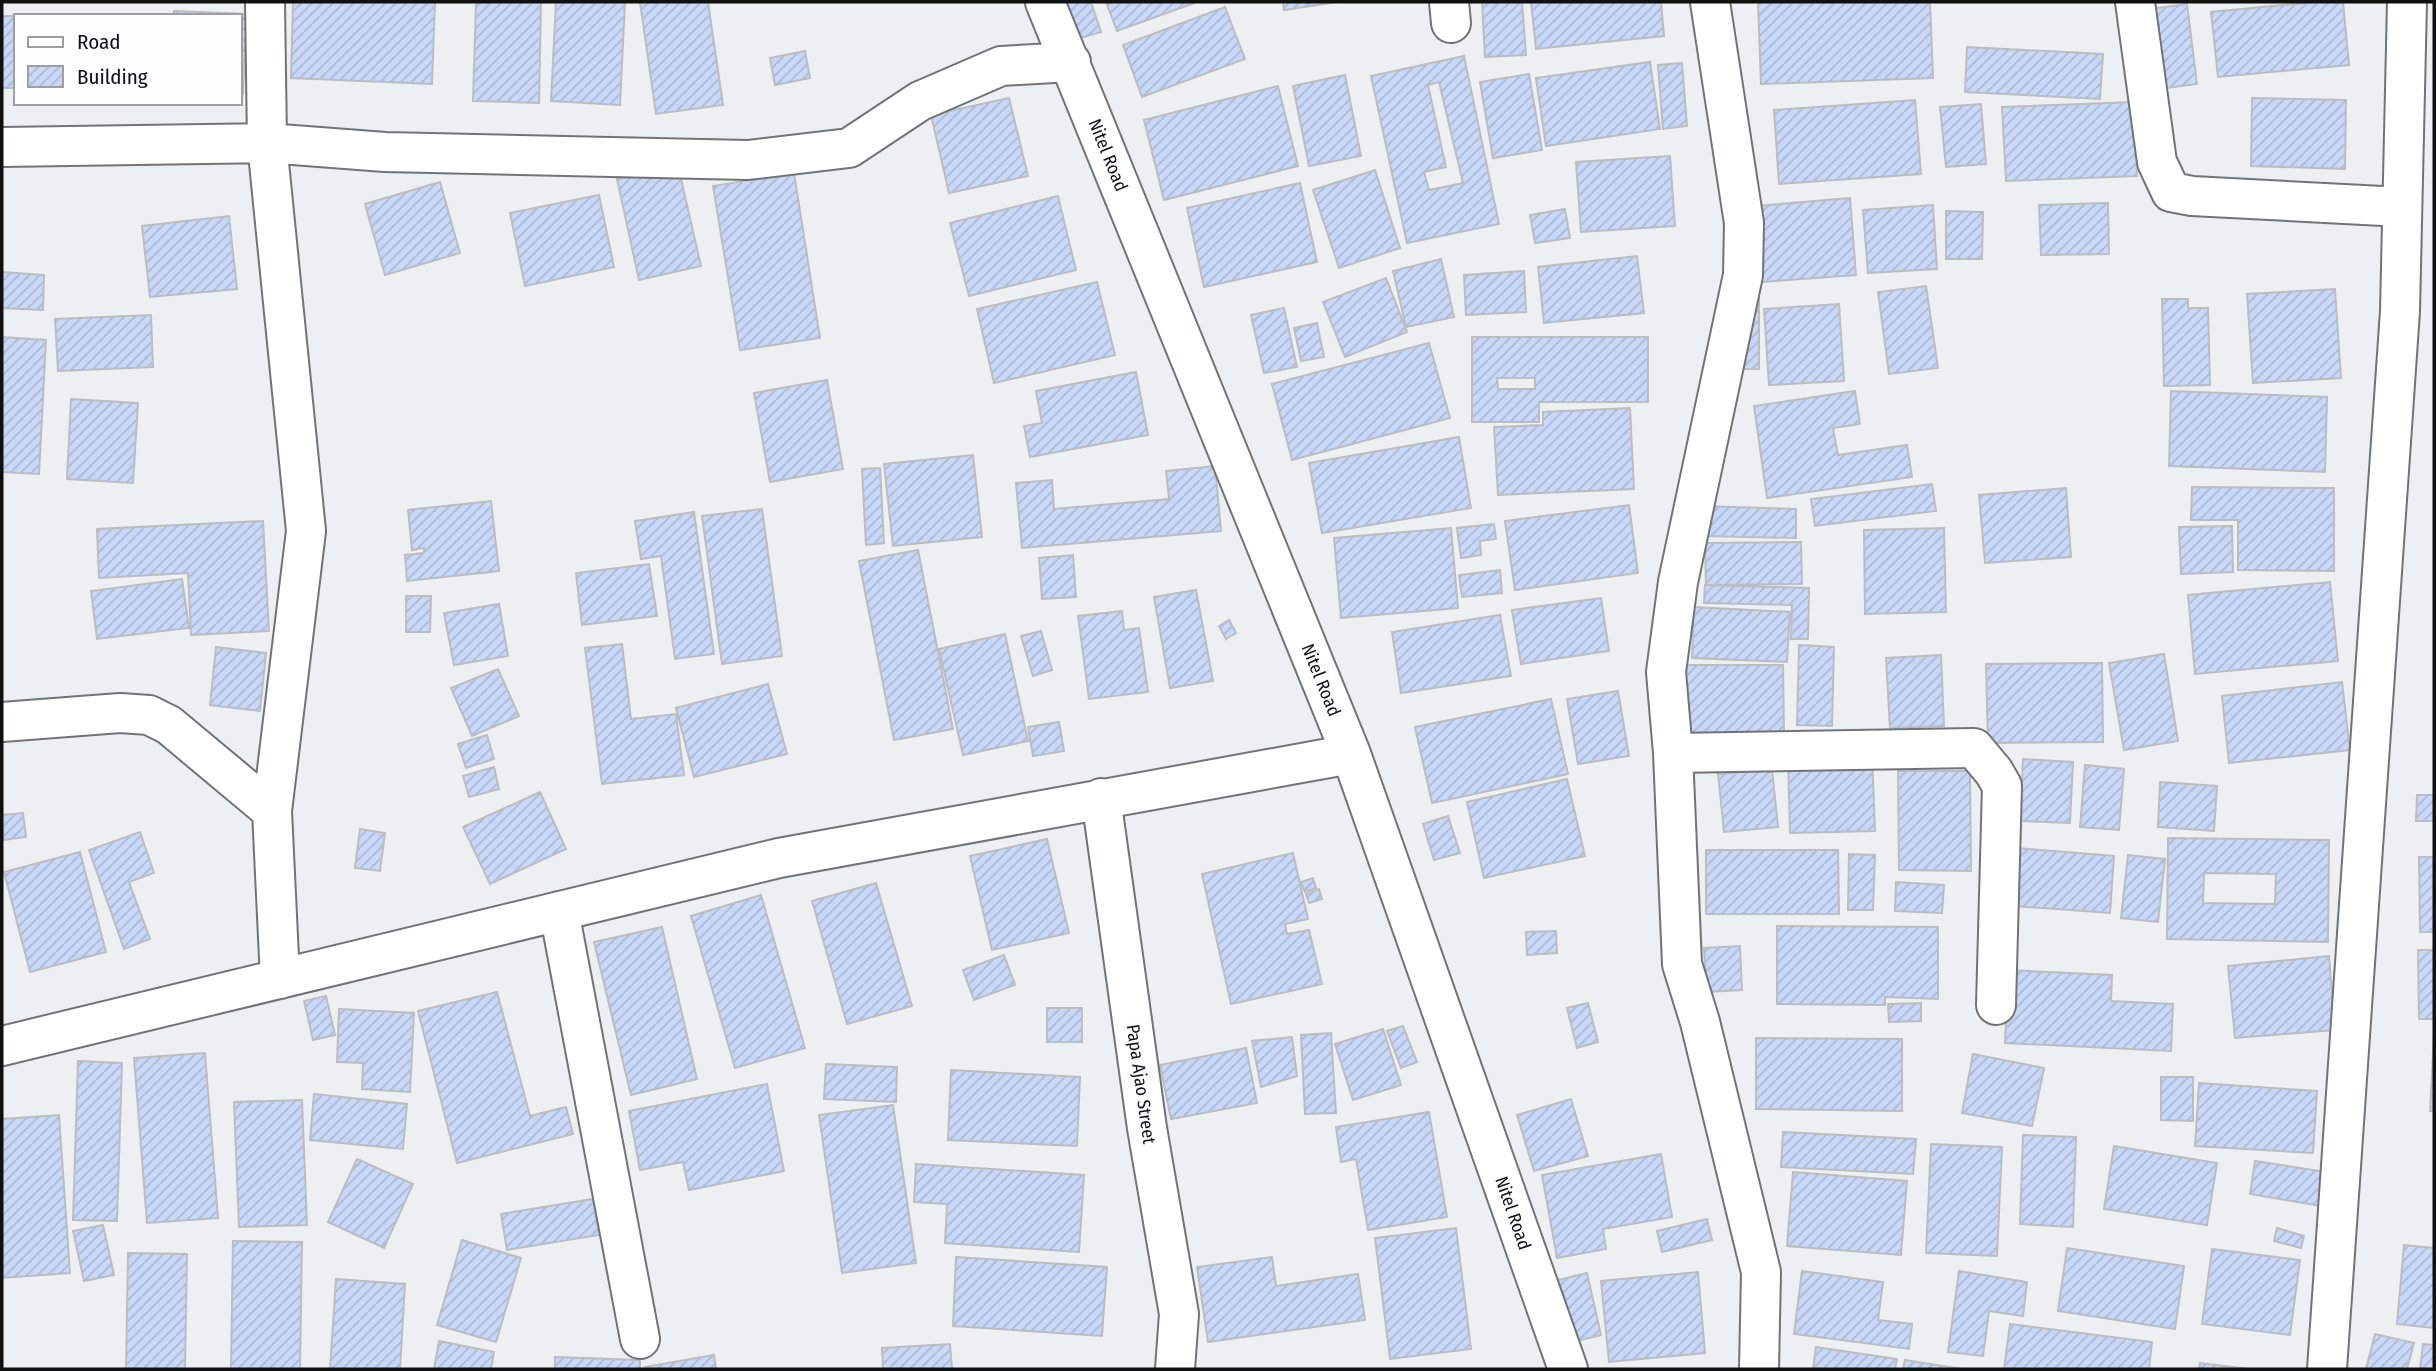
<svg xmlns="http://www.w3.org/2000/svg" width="2436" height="1371" font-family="'Fira Sans Condensed',sans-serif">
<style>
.building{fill:url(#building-hatch);stroke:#bbbdc1;stroke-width:2;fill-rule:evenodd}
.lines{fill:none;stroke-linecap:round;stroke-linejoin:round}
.minor-casing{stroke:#717477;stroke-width:42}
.minor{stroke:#fff;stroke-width:38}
.labels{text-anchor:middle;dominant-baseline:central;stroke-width:7;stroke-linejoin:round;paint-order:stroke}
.street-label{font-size:18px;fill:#0f1111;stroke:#fbfdff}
</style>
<defs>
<pattern id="building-hatch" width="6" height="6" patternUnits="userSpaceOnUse" patternTransform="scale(1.75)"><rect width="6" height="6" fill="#c9d7f8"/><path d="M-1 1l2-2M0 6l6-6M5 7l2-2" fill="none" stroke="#abb8d4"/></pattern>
</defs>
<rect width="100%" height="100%" fill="#ecf0f3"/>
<path class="building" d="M293 2H435L432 84 291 78Z
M476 2H541L539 103 473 101Z
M556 2H625L620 105 551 101Z
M640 2H708L723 105 656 114Z
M1062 2H1091L1101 32 1073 40Z
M1106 2H1197L1117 31Z
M1283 2H1337L1284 10Z
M1482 2H1522L1526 55 1485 57Z
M1531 2H1661L1664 36 1536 49Z
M1758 2H1930L1933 78 1761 84Z
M2314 2H2343L2349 65 2218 77 2211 12Z
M2187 4 2197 84 2159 89 2149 9Z
M1225 7 1245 59 1142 97 1123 45Z
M174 11 247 14 243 94H240V16H174Z
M2 16H16V88H2Z
M1967 47 2103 54 2100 99 1965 92Z
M805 51 810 78 775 85 770 58Z
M1464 56 1499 224 1407 243 1371 76ZM1439 82 1463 183 1429 190 1424 172 1446 167 1428 85Z
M1650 62 1660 129 1546 146 1536 78Z
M1682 63 1687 126 1663 129 1658 65Z
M1529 74 1542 150 1493 158 1480 82Z
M1345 75 1361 156 1309 166 1293 86Z
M1278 86 1298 166 1164 200 1144 120Z
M1009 98 1028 176 949 193 931 115Z
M2252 98 2346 100 2345 169 2251 166Z
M1915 100 1921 174 1779 184 1774 110Z
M2134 102 2137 176 2006 181 2002 107Z
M1981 104 1986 164 1946 167 1940 107Z
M1670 156 1675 226 1581 232 1576 162Z
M678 166 701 266 639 280 617 179Z
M1375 170 1400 248 1339 268 1313 190Z
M794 173 820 338 740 350 713 186Z
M440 182 460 253 385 275 365 204Z
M1300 183 1317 262 1204 287 1187 208Z
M599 195 614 267 525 286 510 213Z
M1058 196 1076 270 969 296 950 223Z
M1850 198 1856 275 1762 282 1756 206Z
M2108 203 2109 254 2041 255 2039 205Z
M1933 205 1937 269 1868 273 1863 210Z
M1565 209 1570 238 1535 243 1530 215Z
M1946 211 1983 212 1982 259H1946Z
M229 216 237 289 150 297 142 226Z
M1637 256 1644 313 1544 323 1538 267Z
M1441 259 1454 317 1406 327 1393 271Z
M1524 271 1526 312 1466 315 1464 275Z
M2 272 44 275 43 310 2 308Z
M1386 278 1407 332 1345 357 1323 302Z
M1097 282 1115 355 994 383 977 309Z
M1926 286 1938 368 1889 374 1878 292Z
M2335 289 2341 378 2253 383 2247 294Z
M1740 294 1759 295V369H1739Z
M2162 299H2188V308H2208L2210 385 2164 386Z
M1839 304 1844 381 1769 385 1764 309Z
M1284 308 1297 367 1264 373 1251 315Z
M151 315 153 367 58 371 55 319Z
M1317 323 1324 357 1301 361 1294 328Z
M2 337 46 340 39 474 2 472Z
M1472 337H1648V402H1539V422H1472ZM1497 378H1535V389H1498Z
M1429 343 1450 418 1292 460 1272 384Z
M1136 372 1148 435 1030 457 1024 426 1042 423 1036 391Z
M827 380 843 469 770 482 754 393Z
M1855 391 1860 424 1833 428 1838 455 1907 445 1912 477 1767 498 1754 406Z
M2171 391 2327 397 2325 472 2169 466Z
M71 399 138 403 133 483 67 479Z
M1630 408 1634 489 1498 495 1494 427 1543 425V412Z
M1459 437 1471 508 1322 533 1309 463Z
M973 455 982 537 893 546 884 464Z
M1215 466 1221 531 1022 548 1016 483 1052 480 1054 509 1169 499 1166 471Z
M880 468 884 543 866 545 862 469Z
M1932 484 1936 511 1815 526 1811 499Z
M2192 487 2334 488V571L2238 570V520H2191Z
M2066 488 2071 557 1985 563 1979 495Z
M491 501 499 571 407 581 405 555 424 553V548L412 550 408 510Z
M1629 505 1638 573 1515 590 1505 521Z
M1702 506 1796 509V538L1701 536Z
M762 509 782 656 722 664 702 516Z
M694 512 714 654 675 659 661 556 641 559 635 521Z
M263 521 269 631 191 635 188 573 99 578 97 529Z
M1494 524 1496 539 1480 541 1481 555 1461 558 1457 528Z
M2232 526 2233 572 2181 574 2179 527Z
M1451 528 1458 608 1341 618 1334 538Z
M1944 528 1946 612 1865 614 1864 530Z
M1801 542 1802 584 1706 585 1705 543Z
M918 550 953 729 894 740 859 561Z
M1073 555 1076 597 1042 599 1039 558Z
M649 564 657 616 582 625 576 573Z
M1500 570 1502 593 1462 597 1459 575Z
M182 579 189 628 97 639 91 591Z
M2330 582 2338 661 2195 674 2188 595Z
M1705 585 1809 588 1808 639H1791L1792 605 1704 603Z
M1196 590 1213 681 1170 688 1154 597Z
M406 596H431L430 632H406Z
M1601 598 1609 651 1521 664 1512 610Z
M499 604 508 656 454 665 444 613Z
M1694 607 1790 612 1787 662 1692 658Z
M1122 611 1124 630 1139 628 1148 692 1089 699 1078 616Z
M1500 615 1511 676 1401 693 1392 632Z
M1229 620 1236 633 1226 639 1219 626Z
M1041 631 1052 670 1033 676 1021 636Z
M1005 634 1028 741 963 755 939 649Z
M622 644 631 719 676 714 684 775 602 784 585 648Z
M1799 645 1834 647 1832 726 1797 725Z
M216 647 266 653 260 711 210 705Z
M2164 654 2178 741 2124 750 2109 663Z
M1941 655 1944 726 1890 728 1886 658Z
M2102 663 2103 742 1988 743 1986 664Z
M1683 665H1783L1784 735H1683Z
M498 669 519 716 472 736 451 688Z
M2342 682 2350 750 2229 763 2222 696Z
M768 684 787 754 694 777 676 708Z
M1618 691 1629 756 1578 764 1567 699Z
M1551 699 1568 774 1432 803 1415 727Z
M1059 722 1064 751 1033 756 1028 727Z
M487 735 494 759 466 768 458 744Z
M1872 754 1875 831 1790 833 1788 756Z
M2023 759 2073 762 2070 823 2020 821Z
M2085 765 2124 769 2119 830 2080 827Z
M494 767 499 789 469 797 463 776Z
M1772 769 1778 827 1724 832 1718 774Z
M1898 771H1970L1971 871 1899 870Z
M1567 779 1585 856 1484 878 1467 802Z
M2160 782 2217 786 2214 831 2158 827Z
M540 792 566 849 490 884 463 827Z
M2417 795H2434V821H2416Z
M23 813 26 837 3 840 2 815Z
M1448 816 1460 853 1434 860 1423 824Z
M360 829 385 833 380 871 355 868Z
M140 832 154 873 129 882 150 939 124 949 89 850Z
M2168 838 2329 840 2328 942 2167 939ZM2204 873 2276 874 2275 904 2203 903Z
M1047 839 1069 933 992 950 970 856Z
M2017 848 2114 856 2110 913 2013 906Z
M1706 850H1838L1839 914H1706Z
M80 852 106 952 30 972 4 872Z
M1293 853 1308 919 1285 924 1287 934 1309 930 1322 984 1231 1004 1202 874Z
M1849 854 1875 855 1873 910H1848Z
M2128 855 2165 859 2158 922 2121 918Z
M2419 857H2434V932H2420Z
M1313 878 1316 888 1305 892 1301 882Z
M1896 882 1944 885 1942 913 1895 911Z
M876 883 912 1006 847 1024 812 901Z
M1319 889 1322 899 1309 903 1306 894Z
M761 895 805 1048 735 1068 691 916Z
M1777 926 1938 927V999L1885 997V1005L1777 1004Z
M662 927 697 1079 631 1095 594 942Z
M1556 931 1557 953 1527 955 1526 932Z
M1740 946 1742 990 1707 992 1704 948Z
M2418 950H2434V1019H2419Z
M1004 955 1015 985 974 1000 963 970Z
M2329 956 2335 1030 2235 1038 2228 966Z
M2008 970 2112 975 2111 1001 2173 1004 2171 1051 2005 1043Z
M497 992 530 1116 566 1107 573 1134 457 1163 418 1011Z
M326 996 335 1035 313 1040 304 1001Z
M1588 1003 1598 1042 1577 1048 1567 1008Z
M1921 1003V1021L1889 1022 1888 1004Z
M1047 1008H1082V1042H1047Z
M339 1009 414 1013 410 1092 362 1089 363 1063 337 1062Z
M1403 1026 1417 1062 1401 1068 1387 1031Z
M1383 1029 1401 1085 1353 1100 1335 1044Z
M1331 1033 1336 1113 1305 1114 1301 1035Z
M2434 1034V1111H2430Z
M1292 1037 1297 1076 1261 1087 1252 1041Z
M1756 1038 1902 1039V1111L1756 1109Z
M1246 1048 1257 1103 1171 1119 1160 1065Z
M205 1053 218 1218 147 1223 134 1058Z
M1973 1054 2044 1068 2032 1126 1962 1113Z
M78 1061 122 1063 117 1221 73 1220Z
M826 1064 897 1067 896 1102 824 1099Z
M951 1070 1080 1077 1077 1146 948 1140Z
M2161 1077H2193V1121L2161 1120Z
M2199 1083 2317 1091 2313 1153 2195 1146Z
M767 1084 784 1171 689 1190 683 1162 640 1170 629 1111Z
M314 1094 407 1104 403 1149 310 1140Z
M1571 1099 1588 1156 1534 1171 1517 1115Z
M302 1100 307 1225 239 1227 234 1102Z
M893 1105 916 1263 842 1273 819 1115Z
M1429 1112 1447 1217 1368 1230 1356 1159 1341 1162 1336 1127Z
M59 1115 70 1273 2 1278V1119Z
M1783 1132 1916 1139 1913 1174 1781 1167Z
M2023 1135 2076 1137 2073 1227 2020 1224Z
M1931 1144 2002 1147 1997 1256 1926 1253Z
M2114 1146 2217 1163 2207 1225 2104 1209Z
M1661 1154 1672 1217 1603 1229 1606 1249 1557 1258 1542 1175Z
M357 1159 413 1184 384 1248 328 1222Z
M2255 1161 2326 1172 2321 1206 2250 1194Z
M916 1164 1084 1175 1079 1252 945 1243 947 1204 914 1202Z
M1793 1172 1907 1181 1901 1255 1787 1246Z
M593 1199 599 1235 507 1250 501 1214Z
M1707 1219 1712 1240 1662 1252 1657 1231Z
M103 1225 114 1275 84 1281 73 1231Z
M1456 1228 1471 1349 1390 1359 1375 1238Z
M2277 1228 2304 1236 2301 1248 2274 1241Z
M462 1240 521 1258 496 1342 437 1325Z
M233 1241 302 1242 300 1369H231Z
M2404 1245 2434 1248V1328L2397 1324Z
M2067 1248 2184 1266 2175 1329 2058 1311Z
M2212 1249 2300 1260 2290 1335 2202 1324Z
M128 1253 187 1254 185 1369H126Z
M956 1257 1107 1267 1102 1336 953 1326Z
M1272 1257 1276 1286 1358 1274 1365 1320 1208 1342 1197 1267Z
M1802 1271 1883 1282 1878 1320 1912 1324 1909 1349 1794 1334Z
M1959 1271 2027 1282 2023 1316 1989 1311 1983 1356 1948 1352Z
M1698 1272 1705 1353 1609 1362 1601 1281Z
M1587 1273 1601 1335 1568 1343 1554 1281Z
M336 1279 405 1284 400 1369H330Z
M2010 1324 2152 1342 2149 1369H2004Z
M2375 1334 2414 1343 2407 1369H2366Z
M439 1341 494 1352 491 1369H434Z
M950 1344 952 1369H883L882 1348Z
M2423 1344 2434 1345V1369H2420Z
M1816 1347 1897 1359 1895 1369H1813Z
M714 1355 716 1369H646L645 1367Z
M555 1357 640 1360V1369H555Z
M1905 1360 1962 1369H1903Z
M2200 1363 2249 1369H2199Z"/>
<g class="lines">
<g class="minor-casing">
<path id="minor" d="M265 2 267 143 306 531 272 811 280 979
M1045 2 1351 754 1568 1369
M1449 2 1451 23
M1710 2 1744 223 1743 275 1678 582 1666 672 1673 753 1682 964 1700 1022 1761 1272 1759 1369
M2135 2 2157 162 2171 192 2192 196 2402 207
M2 147 267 143 385 152 748 160 849 148 920 101 1001 66 1071 62
M2 722 120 713 149 715 169 725 272 811
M1673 753 1974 748 1994 772 2002 786 1996 1005
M1101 798 1147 1128 1179 1314 1175 1369
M559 911 640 1339
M2 1046 779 858 1351 754
M2327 1369 2400 311 2407 2"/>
</g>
<use href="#minor" class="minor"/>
</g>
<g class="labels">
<g class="street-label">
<text transform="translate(1108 155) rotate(68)">Nitel Road</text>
<text transform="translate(1321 680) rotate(68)">Nitel Road</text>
<text transform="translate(1141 1084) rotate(82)">Papa Ajao Street</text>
<text transform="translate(1513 1213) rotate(71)">Nitel Road</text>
</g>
</g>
<rect width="2436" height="1371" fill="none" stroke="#0f1111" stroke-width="7"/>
<rect x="14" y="14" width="228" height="91" fill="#fbfdff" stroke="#9d9fa0" stroke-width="2"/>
<rect x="28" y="37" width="35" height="10" fill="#ffffff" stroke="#9d9fa0" stroke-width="2"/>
<text x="77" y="49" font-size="21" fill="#0f1111">Road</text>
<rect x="28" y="66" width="35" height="21" fill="url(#building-hatch)" stroke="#9d9fa0" stroke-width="2"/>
<text x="77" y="84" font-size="21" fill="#0f1111">Building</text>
</svg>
